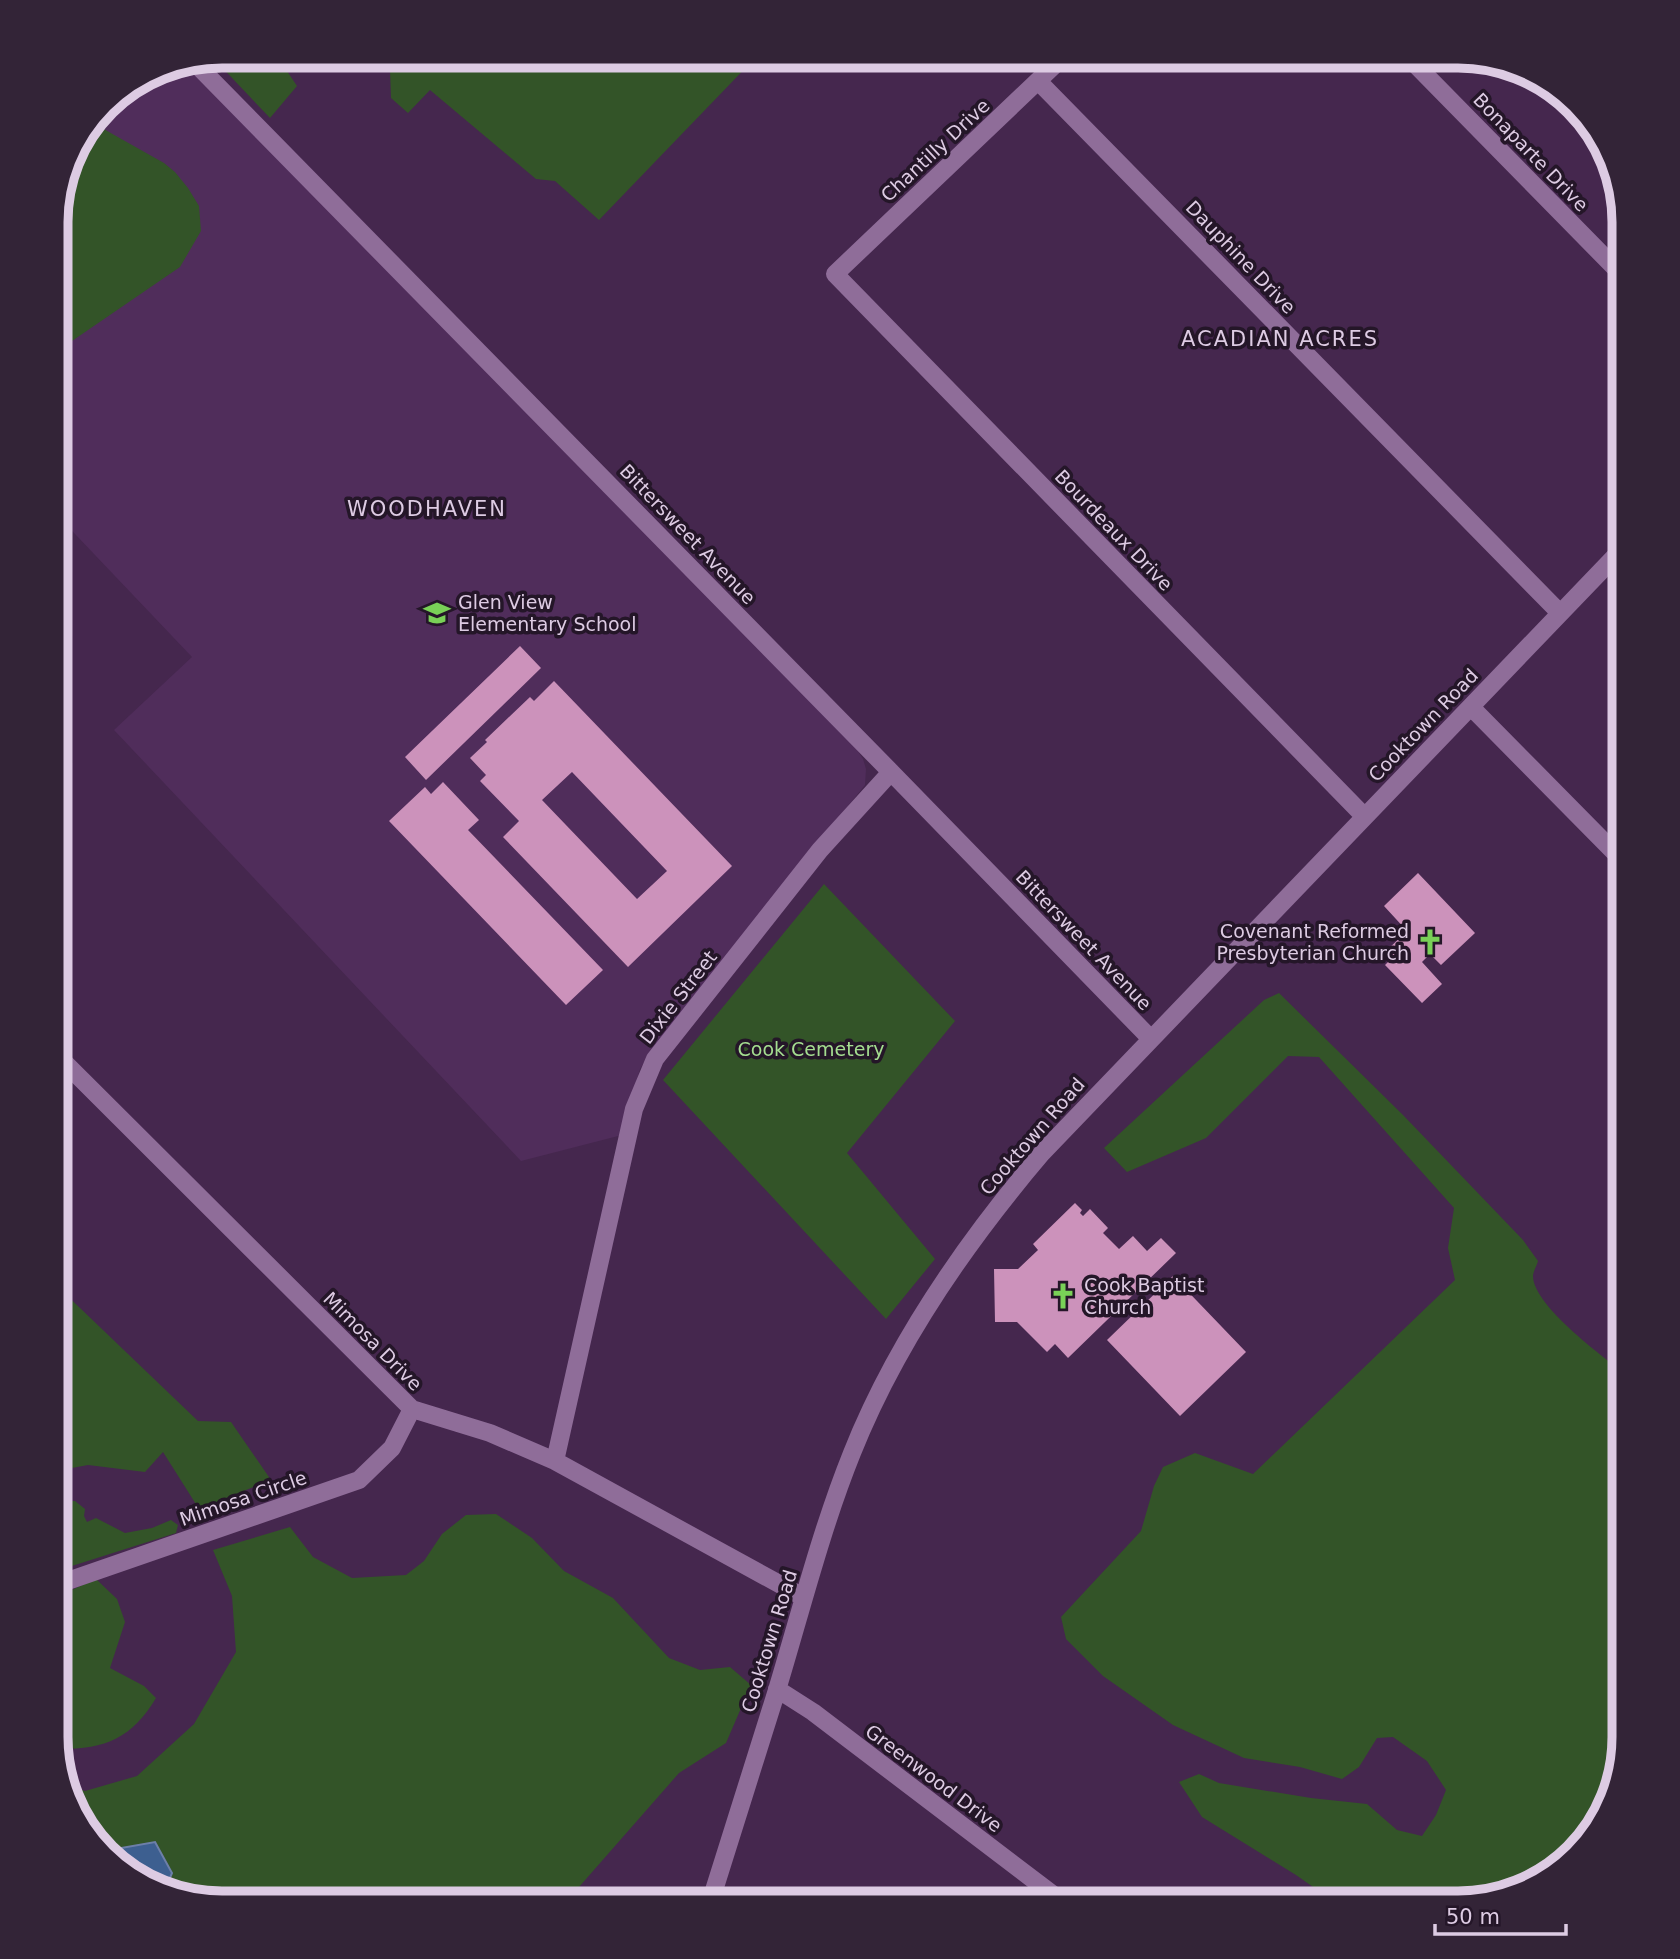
<svg xmlns="http://www.w3.org/2000/svg" width="1680" height="1959" font-family="'DejaVu Sans',sans-serif">
<style>
.built{fill:#502d5b}
.green{fill:#335428}
.water{fill:#3d5f90;stroke:#6d7fa9;stroke-width:2}
.building{fill:#cc92bb;fill-rule:evenodd}
.lines{fill:none;stroke-linecap:round;stroke-linejoin:round}
.minor{stroke:#8f6d99;stroke-width:18}
.labels{text-anchor:middle;dominant-baseline:central;stroke-width:7;stroke-linejoin:round;paint-order:stroke}
.street-label{font-size:19px;fill:#ddcbe3;stroke:#241628}
.poi-label{font-size:19px;fill:#ddcbe3;stroke:#241628;text-anchor:start}
.park-label{font-size:19px;fill:#a4dd90;stroke:#241628}
.neighbourhood-label{font-size:21px;letter-spacing:2px;fill:#ddcbe3;stroke:#241628}
.rim{fill:none;stroke:#ddcbe3;stroke-width:9}
</style>
<rect width="100%" height="100%" fill="#45274e"/>
<path class="built" d="M184 64 852 742 863 759 866 769 865 785 653 1048 640 1069 622 1135 521 1161 114 730 192 657 56 514V211L73 149 112 98 159 69Z"/>
<path class="green" d="M223 56H287L281 62 297 86 270 118 215 60Z
M377 56H757L599 220 555 181 536 179 430 90 408 113 391 98 390 70Z
M93 123 164 163 175 172 188 188 199 206 201 231 180 267 72 341 56 329V211L73 149Z
M824 884 955 1021 847 1153 935 1259 886 1319 663 1080Z
M1279 993 1403 1115 1523 1240 1538 1261C1537 1265 1533 1272 1533 1276 1533 1305 1602 1356 1624 1373V1737L1607 1810 1558 1869 1458 1903H1336L1296 1875 1202 1817 1179 1782 1199 1774 1219 1783 1311 1798 1367 1804 1397 1830 1422 1836 1436 1815 1446 1790 1427 1761 1393 1737 1377 1738 1359 1767 1342 1779 1300 1767 1244 1758 1173 1725 1103 1676 1066 1639 1061 1617 1141 1531 1154 1486 1163 1467 1195 1453 1253 1474 1455 1280 1448 1248 1454 1208 1319 1057 1288 1056 1206 1138 1127 1172 1104 1148 1264 1000Z
M56 1285 198 1421 231 1422 271 1480 199 1509 163 1452 145 1472 88 1465 56 1471Z
M56 1501H75L85 1509 84 1516 87 1522 96 1518 125 1533 152 1528 171 1520 178 1525 176 1533 56 1571Z
M496 1514 532 1538 564 1571 613 1598 669 1658 700 1670 730 1667 751 1685 726 1743 679 1773 565 1903H222L165 1890 172 1873 103 1848 90 1837 73 1787 85 1791 137 1776 194 1724 236 1652 232 1596 213 1550 290 1527 313 1557 352 1578 406 1575 424 1561 442 1534 466 1515Z
M96 1579 117 1599 125 1622 110 1668 144 1686 156 1698C132 1738 106 1749 60 1749L56 1737V1597Z"/>
<path class="water" d="M155 1842 172 1873 165 1890 149 1886 103 1848 110 1850Z"/>
<path class="building" d="M520 646 541 668 426 780 405 757Z
M554 681 732 866 628 967 503 837 519 821 480 781 486 775 470 758 487 742 485 740 530 697 534 701ZM572 772 667 871 637 899 542 800Z
M443 782 479 820 468 830 603 970 566 1005 389 821 425 787 431 794Z
M1418 873 1475 933 1441 965 1430 954 1422 962 1442 984 1422 1003 1385 965 1391 959 1385 952 1407 931 1384 906Z
M1075 1203 1082 1210 1080 1213 1083 1216 1090 1209 1108 1228 1103 1233 1119 1249 1133 1236 1147 1251 1161 1238 1176 1253 1068 1358 1055 1344 1047 1352 1017 1322H995L994 1269H1018L1038 1250 1033 1244Z
M1173 1276 1246 1352 1180 1416 1107 1340Z"/>
<g class="lines">
<path class="minor" d="M1064 56 835 274 1364 816
M1407 56 1624 277
M194 62 891 772 1150 1038
M1038 81 1560 613
M1471 707 1624 862
M56 1054 412 1409 490 1433 555 1461 803 1597
M555 1461 634 1109 655 1059 820 850 891 772
M56 1585 359 1480 392 1448 412 1409
M777 1689 813 1712 1064 1903
M710 1903C732 1832 755 1761 777 1690 801 1611 821 1530 852 1453 895 1345 967 1241 1042 1153L1624 547"/>
</g>
<defs>
<g id="school-bare" transform="scale(2.1)"><path d="M0-5L7-2L0 1L-7-2ZM-4 1L0 2.5L4 1V4Q0 6-4 4Z" fill="#79d157" stroke="#241628" stroke-width="2.5" paint-order="stroke"/></g>
<g id="church-bare" transform="scale(2.1)"><path d="M-1.2-6h2.4v3.5h3.3v2.4h-3.3V6h-2.4V-.1h-3.3v-2.4h3.3Z" fill="#79d157" stroke="#241628" stroke-width="2.5" paint-order="stroke"/></g>
</defs>
<g fill-rule="evenodd">
<use href="#school-bare" x="437" y="613"/>
<use href="#church-bare" x="1430" y="942"/>
<use href="#church-bare" x="1063" y="1296"/>
</g>
<g class="labels">
<g class="street-label">
<text transform="translate(935 150) rotate(-43)">Chantilly Drive</text>
<text transform="translate(1531 152) rotate(46)">Bonaparte Drive</text>
<text transform="translate(1241 257) rotate(46)">Dauphine Drive</text>
<text transform="translate(1114 530) rotate(46)">Bourdeaux Drive</text>
<text transform="translate(688 534) rotate(46)">Bittersweet Avenue</text>
<text transform="translate(1423 725) rotate(-46)">Cooktown Road</text>
<text transform="translate(1084 940) rotate(46)">Bittersweet Avenue</text>
<text transform="translate(678 997) rotate(-52)">Dixie Street</text>
<text transform="translate(1032 1136) rotate(-49)">Cooktown Road</text>
<text transform="translate(373 1341) rotate(45)">Mimosa Drive</text>
<text transform="translate(243 1498) rotate(-19)">Mimosa Circle</text>
<text transform="translate(769 1641) rotate(-73)">Cooktown Road</text>
<text transform="translate(934 1778) rotate(37)">Greenwood Drive</text>
</g>
<g class="poi-label">
<text x="458" y="602">Glen View<tspan x="458" dy="22">Elementary School</tspan></text>
<text x="1409" y="931" text-anchor="end">Covenant Reformed<tspan x="1409" dy="22">Presbyterian Church</tspan></text>
<text x="1084" y="1285">Cook Baptist<tspan x="1084" dy="22">Church</tspan></text>
</g>
<g class="park-label">
<text x="811" y="1049">Cook Cemetery</text>
</g>
<g class="neighbourhood-label">
<text x="1280" y="339">ACADIAN ACRES</text>
<text x="427" y="509">WOODHAVEN</text>
</g>
</g>
<path d="M0 0H1680V1959H0ZM222 68H1458A154 154 0 0 1 1612 222V1737A154 154 0 0 1 1458 1891H222A154 154 0 0 1 68 1737V222A154 154 0 0 1 222 68Z" fill="#332437" fill-rule="evenodd"/>
<path class="rim" d="M222 68H1458A154 154 0 0 1 1612 222V1737A154 154 0 0 1 1458 1891H222A154 154 0 0 1 68 1737V222A154 154 0 0 1 222 68Z"/>
<path d="M1435 1924v10h131v-10" fill="none" stroke="#ddcbe3" stroke-width="3.5"/>
<text x="1446" y="1924" font-size="21" fill="#ddcbe3" stroke="#241628" stroke-width="5" paint-order="stroke">50 m</text>
</svg>
